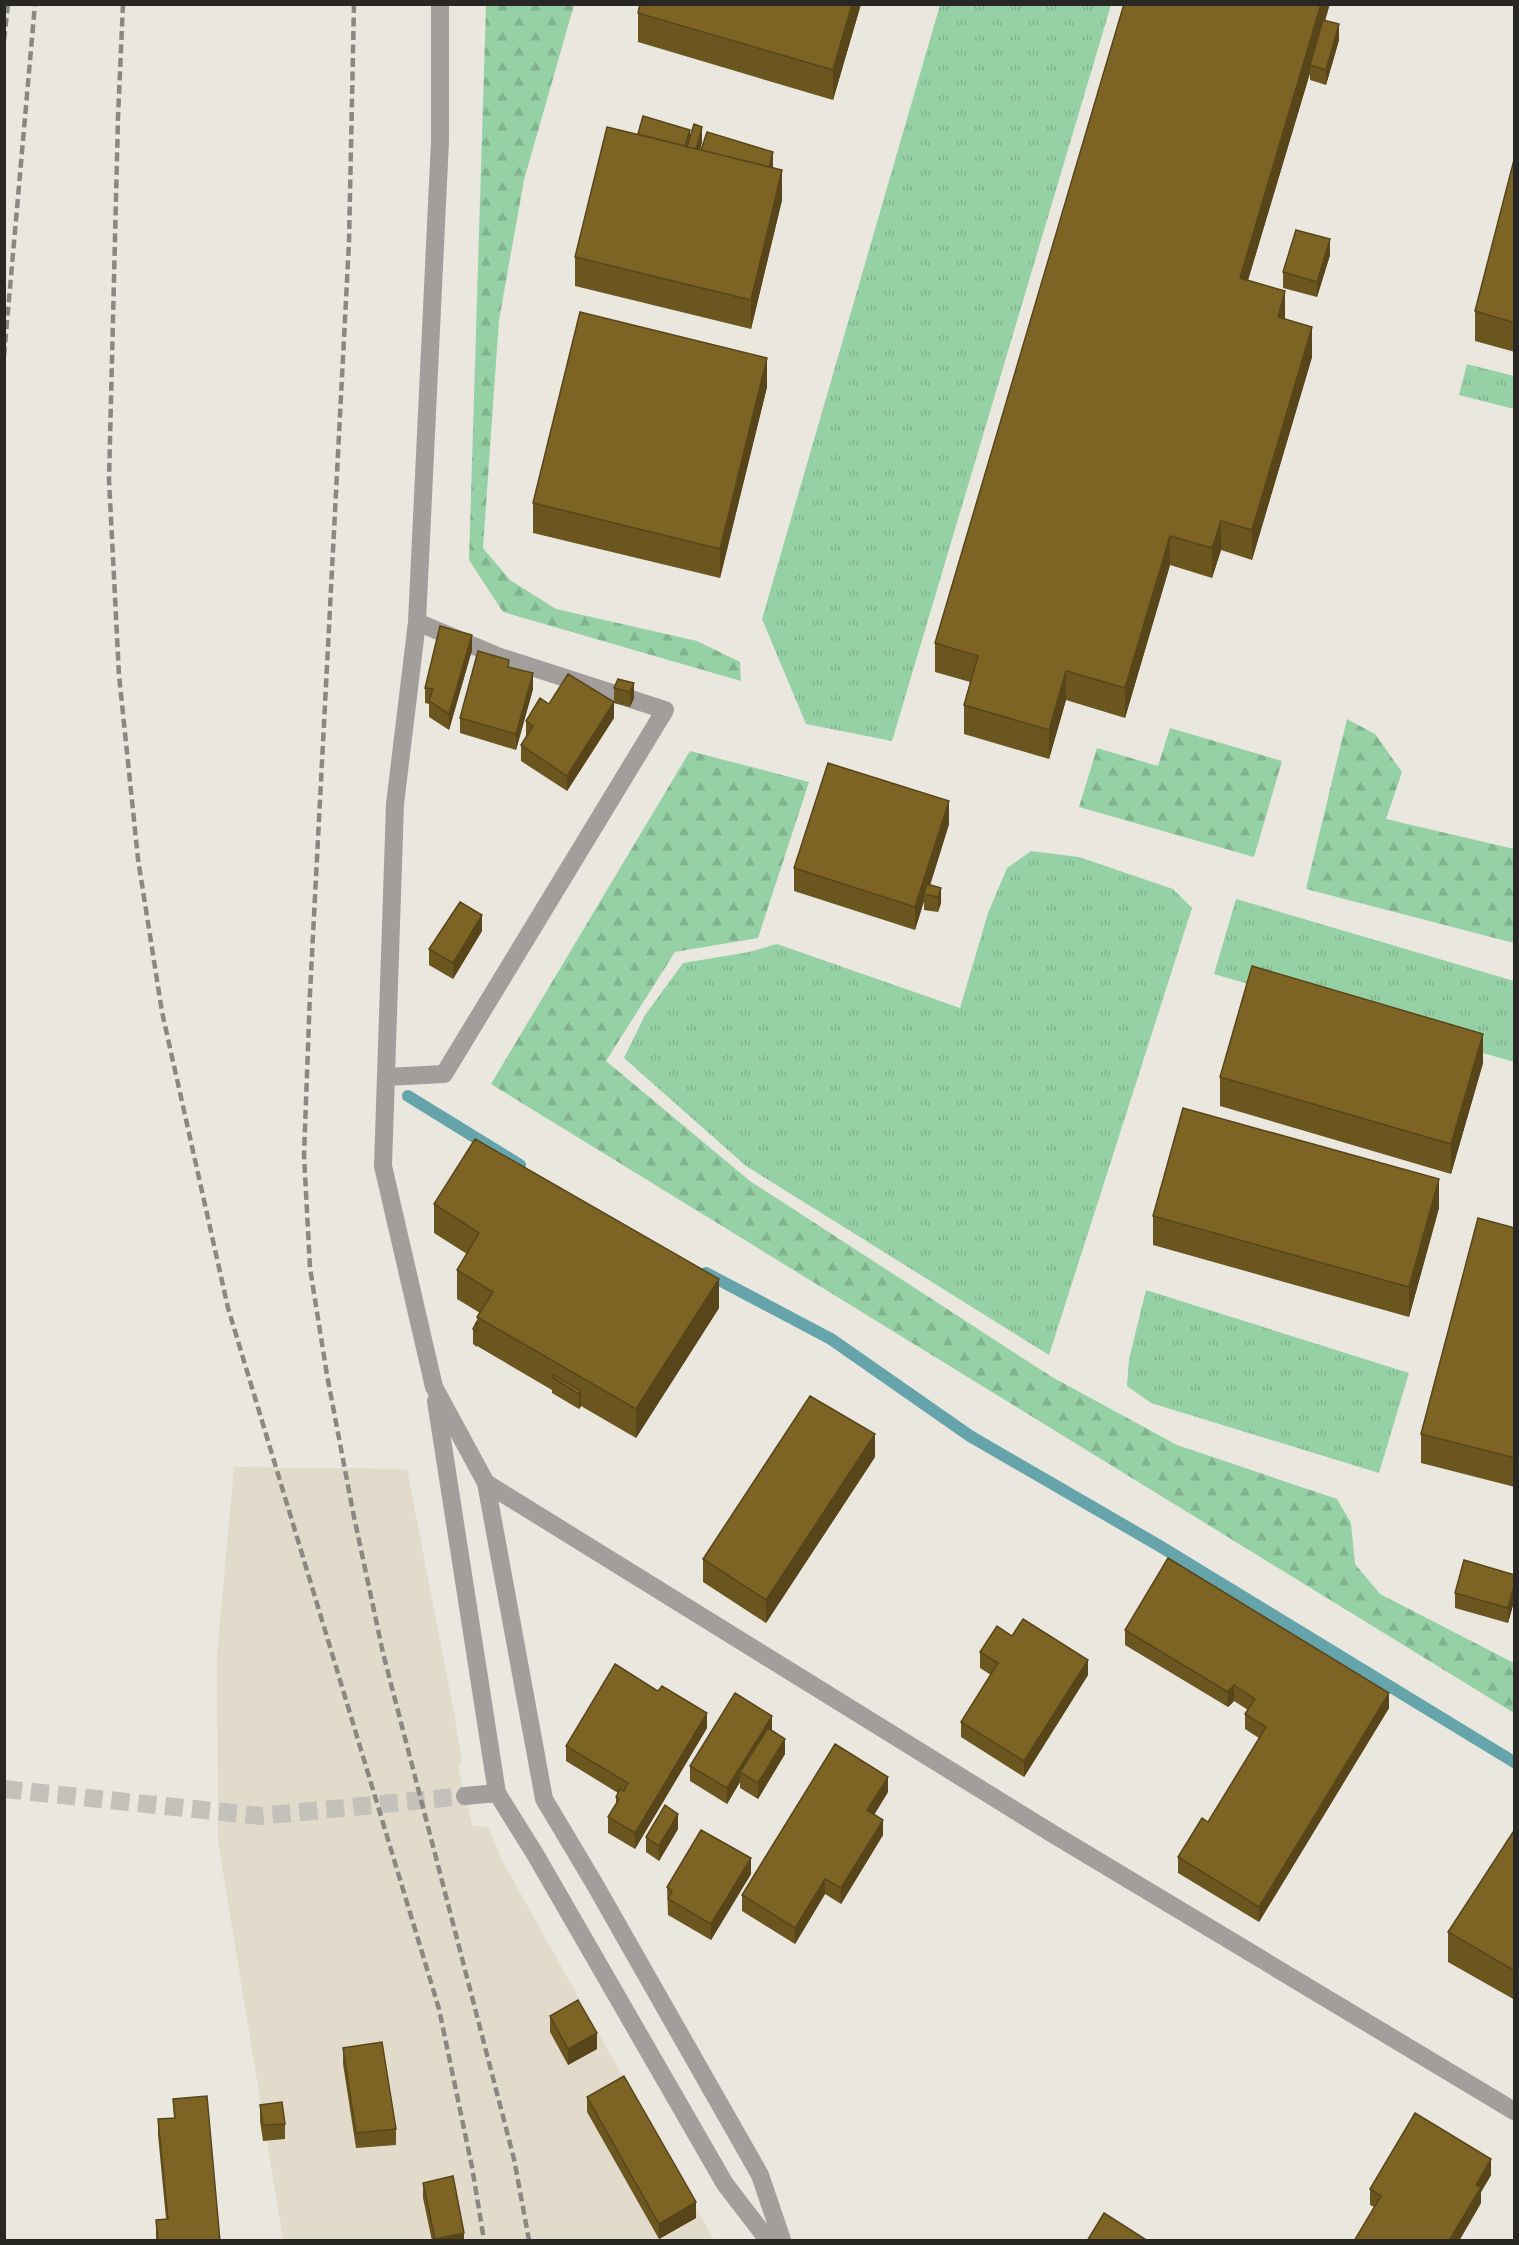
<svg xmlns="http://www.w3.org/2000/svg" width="1519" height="2245" font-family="Lato,sans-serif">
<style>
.built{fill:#e2dbcc}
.grass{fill:url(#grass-tufts)}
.forest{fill:url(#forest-firs)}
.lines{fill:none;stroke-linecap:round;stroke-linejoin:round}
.stream{stroke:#66a4ab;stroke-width:12}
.minor-tunnel{stroke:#c3c1b9;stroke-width:18;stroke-dasharray:18 9;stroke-linecap:butt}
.minor{stroke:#a29e9c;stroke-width:18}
.rail{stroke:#8a8882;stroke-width:4.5;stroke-dasharray:9 4.5;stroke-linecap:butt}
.wall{fill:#6c5620}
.shaded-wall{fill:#58461a}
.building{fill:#7d6425;stroke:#58461a;stroke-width:1.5}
</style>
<defs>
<pattern id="grass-tufts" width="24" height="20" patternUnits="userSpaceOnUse" patternTransform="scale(1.5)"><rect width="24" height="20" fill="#96d1a5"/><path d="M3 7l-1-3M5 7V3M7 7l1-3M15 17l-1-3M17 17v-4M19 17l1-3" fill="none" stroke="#81b38e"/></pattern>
<pattern id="forest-firs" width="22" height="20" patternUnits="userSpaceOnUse" patternTransform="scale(1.5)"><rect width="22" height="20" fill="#96d1a5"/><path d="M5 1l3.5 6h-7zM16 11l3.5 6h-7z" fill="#81b38e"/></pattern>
</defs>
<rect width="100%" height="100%" fill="#eae7de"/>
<path class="built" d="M234 1467 407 1469 456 1723 462 1763 458 1767 472 1825 489 1828 503 1862 714 2240H283L218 1841 217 1656Z"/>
<path class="grass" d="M940 5H1111L892 741 806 724 762 619Z
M1467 364 1514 376V409L1459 395Z
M1031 851 1079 857 1173 889 1192 908 1049 1355 746 1166 624 1058 645 1015 683 963 749 952 777 944 960 1008 988 913 1007 868Z
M1236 899 1514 981V1062L1214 974Z
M1146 1290 1409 1373 1379 1473 1151 1403 1127 1386 1129 1359Z"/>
<path class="forest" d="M486 5H574L524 180 499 320 483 548 510 580 556 609 697 641 740 662 741 681 503 612 469 560Z
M1347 719 1375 734 1402 772 1386 819 1514 849V943L1306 889Z
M1170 728 1282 761 1254 857 1079 807 1097 748 1158 766Z
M690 751 809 782 758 938 675 952 606 1061 750 1181 1052 1377 1177 1445 1337 1499 1351 1523 1355 1564 1380 1594 1514 1663V1713L491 1084Z"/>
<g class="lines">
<path class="stream" d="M408 1096 520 1165
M706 1273 831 1339 970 1436 1158 1545 1514 1762"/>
<path class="minor-tunnel" d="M4 1789 261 1816 465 1796"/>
<path class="minor" d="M440 4V141L417 622 395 804 383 1166 434 1387 486 1483 544 1799 594 1883 760 2175 782 2240
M386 1077 444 1074 665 710 500 657 417 622
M436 1401 497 1793 535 1854 725 2184 768 2240
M486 1483 1053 1834 1514 2111
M465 1796 497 1793"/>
<path class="rail" d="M123 4 118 118 109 480 119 675 138 859 162 1012 228 1308 439 2009 472 2167 484 2240
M354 4 349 242 310 993 304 1155 310 1268 327 1375 353 1512 383 1653 514 2159 529 2240
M4 40 8 4
M4 356 35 4"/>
</g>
<path class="wall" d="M861 4 833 100 638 42V13Z
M1325 20 1339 40 1326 85 1310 80V73L1248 280 1285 319 1312 357 1252 560 1221 550 1212 578 1170 565 1125 718 1066 700 1049 759 964 734V705L970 682 935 672V643Z
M638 135 690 136 702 142 700 150 773 168 782 200 751 329 575 286V257Z
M1515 156V352L1475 341V311Z
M1330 255 1317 297 1283 288V272Z
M767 387 720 578 533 533V503Z
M472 650 449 730 429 717V704L425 703V688Z
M509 667 533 689 516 750 460 733V718Z
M634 683V698L630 707 614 703V688Z
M549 704 614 718 567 791 521 761V745L526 737V721Z
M949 824 930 885 941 888V903L938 912 924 910V901L915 930 794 891V868Z
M482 931 453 979 429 965V949Z
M1483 1063 1451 1174 1220 1106V1077Z
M434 1204 719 1308 636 1438 581 1406 579 1409 552 1393V1390L477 1346V1347L473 1344V1329L477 1321V1317L480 1313 457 1299V1270L467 1254 434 1233Z
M1439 1208 1409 1317 1153 1245V1216Z
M1515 1228V1487L1421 1463V1434Z
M875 1457 766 1623 703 1582V1559Z
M1515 1575V1598L1508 1623 1455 1608V1593Z
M1125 1630 1389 1708 1259 1922 1178 1873V1857L1208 1822 1259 1738 1245 1729V1714L1248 1710 1234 1701 1228 1707 1125 1645Z
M1012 1636 1088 1675 1024 1777 961 1737V1722L991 1675 980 1668V1652Z
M707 1728 635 1849 608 1833V1817L616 1804V1797L618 1793 566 1761V1746Z
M772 1730 785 1754 758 1799 740 1788V1782L727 1804 690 1781V1766Z
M888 1792 874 1815 883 1835 841 1904 825 1894 795 1944 742 1911V1895Z
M678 1829 659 1861 646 1852V1837Z
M1515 1829V2000L1448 1962V1932Z
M751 1874 711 1940 668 1915 667 1887Z
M550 2016 597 2049 568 2065 550 2032Z
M343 2048 396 2129V2145L356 2148 343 2064Z
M587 2097 696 2218 659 2239 587 2112Z
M173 2099 220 2241H156V2220L166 2219 158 2135V2119L174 2118Z
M260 2105 285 2124V2139L263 2141 260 2121Z
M1491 2175 1481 2192V2203L1459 2241H1354L1374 2207 1370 2205V2189Z
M423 2183 464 2241H432L423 2198Z"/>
<path class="shaded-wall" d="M852 4H861L833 100V70Z
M1321 4H1330L1312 65H1310V73L1240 307V278Z
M1339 24V40L1326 85V70Z
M702 127V142L695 169V154Z
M690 130V145L685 147Z
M773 152V168L765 180Z
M782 170V200L751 329V300Z
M1330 239V255L1317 297V282Z
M1285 291V320L1278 317Z
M1312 327V357L1252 560V530Z
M767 358V387L720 578V549Z
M1221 521V550L1212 578V548Z
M1170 536V565L1125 718V688Z
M472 635V650L449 730V714Z
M1066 671V700L1049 759V730Z
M533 673V689L516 750V734Z
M634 683V698L630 707V692Z
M614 702V718L567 791V776Z
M949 801V824L927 895 924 894V901L915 930V907Z
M941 888V903L938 912V897Z
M482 915V931L453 979V963Z
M1483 1034V1063L1451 1174V1144Z
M1439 1179V1208L1409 1317V1287Z
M719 1279V1308L636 1438V1409Z
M581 1391V1406L579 1409V1394Z
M875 1434V1457L766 1623V1600Z
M1515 1582V1598L1508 1623V1608Z
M1088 1660V1675L1024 1777V1761Z
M1234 1685V1701L1228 1707V1692Z
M1389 1693V1708L1259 1922V1907Z
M707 1713V1728L635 1849V1833Z
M772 1716V1731L740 1772V1782L727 1804V1788Z
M785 1739V1754L758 1799V1783Z
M888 1777V1792L867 1826V1810Z
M678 1814V1829L659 1861V1846Z
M883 1820V1835L841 1904V1888Z
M751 1858V1874L711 1940V1924Z
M825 1879V1894L795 1944V1928Z
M597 2033V2049L568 2065V2049Z
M1491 2159V2175L1481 2192V2203L1459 2241H1449L1476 2185Z
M696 2202V2218L659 2239V2224Z
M464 2233V2241H435V2239Z"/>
<path class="building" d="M640 4H852L833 70 638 13Z
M1124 4H1321L1240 278 1285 291 1278 317 1312 327 1252 530 1221 521 1212 548 1170 536 1125 688 1066 671 1049 730 964 705 978 656 935 643Z
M1323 20 1339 24 1326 70 1310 65Z
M643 116 690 130 685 146 638 134Z
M694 124 702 127 696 149 687 147Z
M607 127 782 170 751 300 575 257Z
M707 132 773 152 769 167 701 150Z
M1515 156V323L1475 311Z
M1296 230 1330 239 1317 282 1283 272Z
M580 312 767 358 720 549 533 503Z
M440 626 472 635 449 714 429 701 433 689 425 688Z
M478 651 509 660 508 667 533 673 516 734 460 718Z
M568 674 614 702 567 776 521 745 533 726 526 721 540 698 549 704Z
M618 679 634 683 630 692 614 688Z
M828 763 949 801 915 907 794 868Z
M927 884 941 888 938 897 924 894Z
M460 902 482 915 453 963 429 949Z
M1252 966 1483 1034 1451 1144 1220 1077Z
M1183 1108 1439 1179 1409 1287 1153 1216Z
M475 1139 719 1279 636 1409 477 1317 493 1292 457 1270 479 1233 434 1204Z
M1478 1218 1515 1228V1458L1421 1434Z
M477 1321V1331L473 1329Z
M554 1375 581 1391 579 1394 552 1377Z
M810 1396 875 1434 766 1600 703 1559Z
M1168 1558 1389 1693 1259 1907 1178 1857 1202 1818 1208 1822 1266 1727 1245 1714 1255 1699 1234 1685 1228 1692 1125 1630Z
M1464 1560 1515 1575V1582L1508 1608 1455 1593Z
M1023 1619 1088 1660 1024 1761 961 1722 998 1663 980 1652 997 1626 1012 1636Z
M615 1664 656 1690 658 1691 662 1686 707 1713 635 1833 608 1817 619 1799 616 1797 620 1789 624 1791 628 1783 566 1746Z
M735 1693 772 1716 727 1788 690 1766Z
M768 1728 785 1739 758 1783 740 1772Z
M835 1744 888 1777 867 1810 883 1820 841 1888 825 1879 795 1928 742 1895Z
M665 1805 678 1814 659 1846 646 1837Z
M1515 1829V1971L1448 1932Z
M701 1830 751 1858 711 1924 668 1899 672 1891 667 1887Z
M578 2000 597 2033 568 2049 550 2016Z
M382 2042 396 2129 356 2133 343 2048Z
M624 2076 696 2202 659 2224 587 2097Z
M207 2096 220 2241H158L156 2220 168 2219 158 2119 175 2118 173 2099Z
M282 2102 285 2124 263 2125 260 2105Z
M1415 2113 1491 2159 1476 2185 1481 2187 1449 2241H1354L1381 2196 1370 2189Z
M453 2176 464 2233 435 2239 423 2183Z
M1104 2213 1148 2241H1087Z"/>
<rect width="1519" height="2245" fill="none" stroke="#282724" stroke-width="12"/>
</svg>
